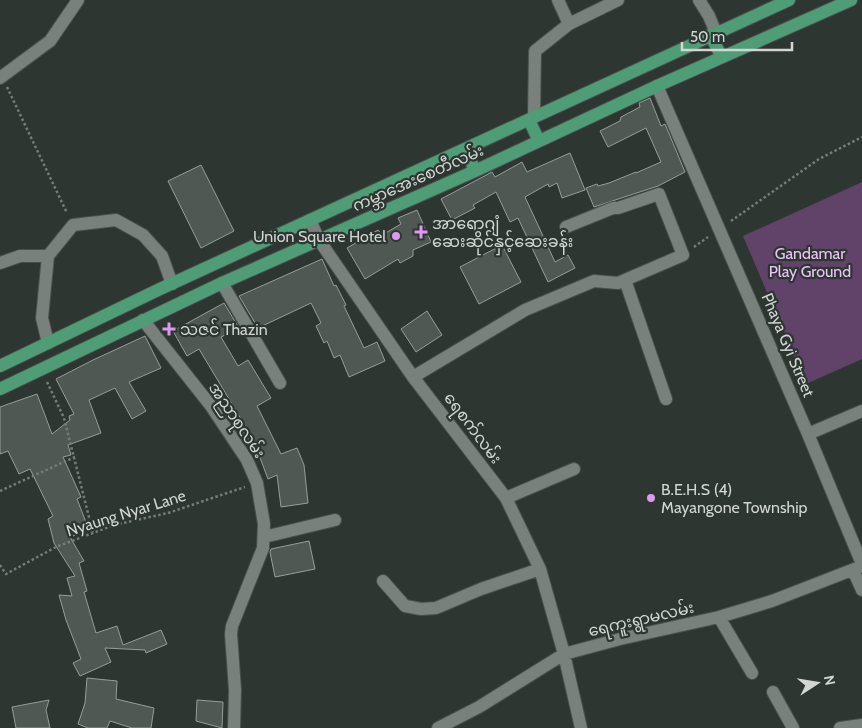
<svg xmlns="http://www.w3.org/2000/svg" width="862" height="728" font-family="Cabin,'Noto Sans Myanmar',sans-serif">
<style>
.green{fill:#614369}
.building{fill:#505853;stroke:#959e98}
.lines{fill:none;stroke-linecap:round;stroke-linejoin:round}
.minor-casing{stroke:#4a514d;stroke-width:14}
.major-casing{stroke:#4a514d;stroke-width:14}
.path{stroke:#767d79;stroke-width:2.5;stroke-dasharray:2.5 2.5;stroke-linecap:butt}
.minor{stroke:#78817b;stroke-width:12}
.major{stroke:#4e9d77;stroke-width:12}
.poi-dot{fill:#de98f2;stroke:#2e3631;stroke-width:2}
.labels{text-anchor:middle;dominant-baseline:central;stroke-width:4.5;stroke-linejoin:round;paint-order:stroke}
.street-label{font-size:16px;fill:#d1d6d3;stroke:#2e3631}
.poi-label{font-size:16px;fill:#d1d6d3;stroke:#2e3631;text-anchor:start}
.park-label{font-size:16px;fill:#ecc3f8;stroke:#2e3631}
</style>
<rect width="100%" height="100%" fill="#2e3631"/>
<path class="green" d="M862 182V359L806 384 743 236Z"/>
<path class="building" d="M650 98 661 126 665 124 685 172 658 186 594 207 586 188 597 184 598 186 609 183 636 172V173L661 162 646 128 608 147 600 131 620 121 621 117 640 107 639 103Z
M570 153 585 190 562 198 557 183 549 187 548 184 525 197 555 262 568 255 575 268 548 282 518 218 510 222 496 192 473 205 475 208 452 220 441 199 492 172 495 177 522 162 527 172Z
M201 165 234 231 201 248 168 181Z
M417 210 431 242 413 250V256L400 263 398 259 365 279 347 248 378 230 382 235 401 224 398 218Z
M502 245 521 282 479 304 460 267Z
M322 259 334 286 336 285 346 305 344 306 364 348 377 342 385 361 349 377 340 355 334 358 327 341 324 343 316 326 321 323 311 303 258 328 239 296Z
M224 303 239 328 221 337 238 366 248 360 271 398 257 406 281 454 297 448 304 465 308 503 281 507 277 475 268 479 259 455 255 457 238 427 244 424 199 349 187 356 173 331Z
M427 311 442 335 416 352 401 329Z
M145 336 161 368 129 382 146 411 132 419 115 388 89 400 101 433 68 445 71 455 63 457 81 497 77 499 89 530 70 537 84 561 79 563 87 591 84 592 96 633 117 626 123 645 161 630 167 644 146 653 145 650 105 648 111 662 80 676 73 663 81 659 66 620 59 595 72 596 67 578 75 576 54 543 48 519 53 516 30 469 19 474 8 451 0 454V407L37 394 52 434 70 420 69 416 74 414 56 379 93 360Z
M309 541 315 569 275 577 270 552 271 549Z
M87 678 117 681 116 699 154 708 151 728H132L110 721 107 728H88L78 724 85 703Z
M49 700 46 710 50 728H16L12 707Z
M197 700 223 702 222 728 196 721Z"/>
<g class="lines">
<g class="minor-casing">
<path id="minor" d="M558 0 569 24
M699 0 709 16 716 33
M0 78 50 41 78 0
M657 86 808 434 862 564
M534 117 535 51 569 24 618 0
M310 220 319 240 413 377 506 498 540 569 564 654 581 728
M0 263 20 256H48
M625 280 666 399
M222 283 280 383
M143 320 211 406 247 460 257 483 264 524 263 548 232 626 231 634 235 690 234 728
M48 343 42 318 48 256 73 225 116 220 143 235 162 256 172 284
M413 377 525 310 594 281 618 283 683 255 659 194 618 208H613L566 227
M808 434 862 411
M506 498 574 469
M264 537 335 520
M853 570 862 590
M383 581 405 606 421 609 436 608 481 589 540 569
M719 617 752 673
M773 692 793 728
M438 728 479 707 564 654 620 639 719 617 772 601 862 566
M840 728 862 725"/>
</g>
<g class="major-casing">
<path id="major" d="M710 35 722 57
M529 120 539 141
M466 149 475 171
M0 366 160 289 789 0
M0 389 222 283 475 171 657 86 851 0"/>
</g>
<path class="path" d="M7 87 67 213
M731 221 819 159 862 137
M694 247 708 237
M47 382 64 418 93 533
M0 491 75 457
M0 565 6 574 56 547 114 525 168 513 245 487"/>
<use href="#minor" class="minor"/>
<use href="#major" class="major"/>
</g>
<g class="poi-dot">
<path d="M418.5 224.5h5v5h5v5h-5v5h-5v-5h-5v-5h5z"/>
<circle cx="396" cy="236" r="5"/>
<path d="M166.5 321.5h5v5h5v5h-5v5h-5v-5h-5v-5h5z"/>
<circle cx="651" cy="498" r="5"/>
</g>
<g class="labels">
<g class="street-label">
<text transform="translate(418 178) rotate(-24)">ကမ္ဘာအေးစေတီလမ်း</text>
<text transform="translate(788 345) rotate(67)">Phaya Gyi Street</text>
<text transform="translate(237 420) rotate(56)">အညာစုလမ်း</text>
<text transform="translate(473 428) rotate(53)">ရေစက်လမ်း</text>
<text transform="translate(126 513) rotate(-17)">Nyaung Nyar Lane</text>
<text transform="translate(641 619) rotate(-13)">ရေကူးရွာမလမ်း</text>
</g>
<g class="poi-label">
<text x="432" y="223">အာရောဂျံ<tspan x="432" dy="18">ဆေးဆိုင်နှင့်ဆေးခန်း</tspan></text>
<text x="386" y="236" text-anchor="end">Union Square Hotel</text>
<text x="180" y="329">သဇင် Thazin</text>
<text x="661" y="489">B.E.H.S (4)<tspan x="661" dy="18">Mayangone Township</tspan></text>
</g>
<g class="park-label">
<text x="810" y="253">Gandamar<tspan x="810" dy="18">Play Ground</tspan></text>
</g>
</g>
<g transform="translate(817 683) rotate(78)" stroke="#2e3631" stroke-width="4" paint-order="stroke">
<path d="M0-4L9 19L0 12L-9 19Z" fill="#d1d6d3"/>
<text y="-8" font-size="14" font-weight="bold" text-anchor="middle" fill="#d1d6d3">N</text>
</g>
<path d="M682 42v8h110v-8" fill="none" stroke="#d1d6d3" stroke-width="2.5"/>
<text x="690" y="42" font-size="15" fill="#d1d6d3" stroke="#2e3631" stroke-width="4" paint-order="stroke">50 m</text>
</svg>
